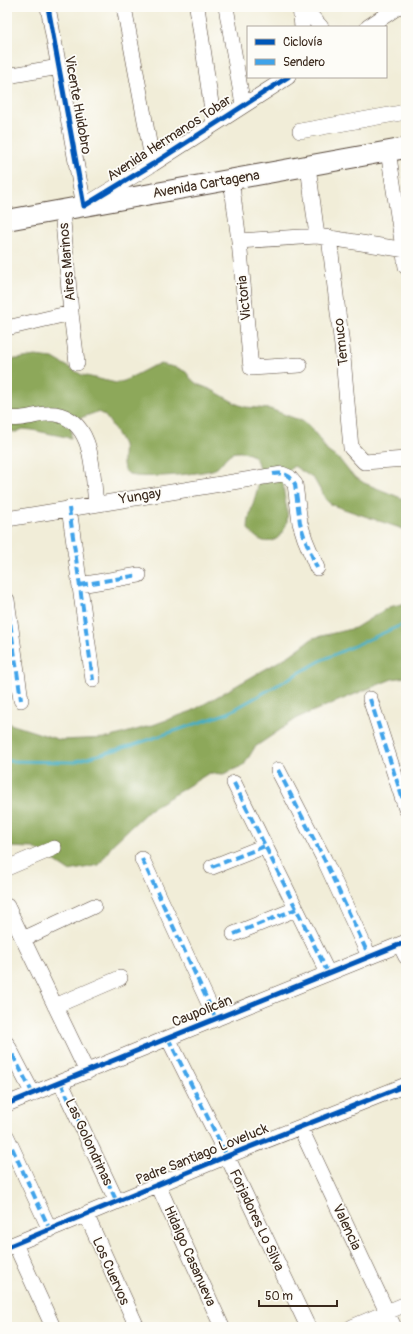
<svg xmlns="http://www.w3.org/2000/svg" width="413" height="1334" font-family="Pangolin,sans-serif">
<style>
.forest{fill:#8da85a;stroke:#64693c}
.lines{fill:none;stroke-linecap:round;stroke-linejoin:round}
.stream{stroke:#44aec3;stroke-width:3}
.minor-casing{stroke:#56473a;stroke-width:16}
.major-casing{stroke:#56473a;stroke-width:22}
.minor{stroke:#fff;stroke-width:15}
.major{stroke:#fff;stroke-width:20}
.quiet{stroke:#3fa3ea;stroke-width:4;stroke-dasharray:8 4;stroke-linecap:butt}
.cycleway-casing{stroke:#fdfcf7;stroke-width:8}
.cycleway{stroke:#0057b8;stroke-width:5}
.labels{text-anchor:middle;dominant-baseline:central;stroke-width:3.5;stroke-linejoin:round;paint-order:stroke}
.street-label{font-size:14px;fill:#3b2a1e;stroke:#fdfcf7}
</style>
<rect width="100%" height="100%" fill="#fdfcf7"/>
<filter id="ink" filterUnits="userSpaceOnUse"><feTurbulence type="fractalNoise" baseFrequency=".025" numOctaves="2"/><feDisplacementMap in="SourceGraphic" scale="8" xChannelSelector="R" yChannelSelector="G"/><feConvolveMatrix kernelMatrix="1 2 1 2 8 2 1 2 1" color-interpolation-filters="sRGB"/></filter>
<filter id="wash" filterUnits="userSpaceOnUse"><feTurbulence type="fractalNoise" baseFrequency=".012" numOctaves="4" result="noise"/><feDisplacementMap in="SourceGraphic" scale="16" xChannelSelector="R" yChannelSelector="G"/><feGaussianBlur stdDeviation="0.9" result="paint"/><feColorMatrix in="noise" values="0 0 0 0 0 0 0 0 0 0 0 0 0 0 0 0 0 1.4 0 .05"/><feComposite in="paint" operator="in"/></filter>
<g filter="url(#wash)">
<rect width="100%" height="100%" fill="#f1edd8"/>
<path class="forest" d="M35 356 53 358 82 375 116 383 124 381 153 366 161 364 178 368 186 372 191 379 197 384 212 390 237 404 245 407 270 409 302 421 308 425 319 438 327 451 340 460 351 474 364 483 406 500V530L332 505 326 500 314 479 294 466C288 471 285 474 284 481 281 499 295 517 281 534 279 537 277 539 274 540 263 545 255 537 248 529 248 510 260 492 259 473 259 468 258 462 255 458 251 452 236 450 230 454 224 458 221 466 215 469 204 474 141 479 131 475 118 469 125 455 123 445 121 440 109 420 105 416 103 414 100 413 97 412 82 418 70 418 71 438L32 430 23 429 16 432 7 431V359H18Z
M406 603V677L392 679 299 717 255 747 244 765 224 774 209 773 149 810 113 844 99 865 69 871 34 848 7 847V723L60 740 108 738 150 726 192 711 290 655 313 638 355 628 389 607Z"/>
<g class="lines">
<path class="stream" d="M7 761 73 762 133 745 228 713 322 660 406 623"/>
</g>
</g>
<g filter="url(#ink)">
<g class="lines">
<g class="minor-casing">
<path id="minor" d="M48 7 84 206 153 164 288 77
M124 7 153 164
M197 7 214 124
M226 7 243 105
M300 7 302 27
M303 7 321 27
M368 27 398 7
M7 76 59 67
M300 131 406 112
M388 151 406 267
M308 166 317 236
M231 179 239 241 251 368 300 365
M62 210 71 313 77 363
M329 237 342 346 351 448 364 462 406 459
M239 241 317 236 406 250
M7 328 71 313
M7 418C12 418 17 419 22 418 34 417 43 412 55 414 95 421 92 472 96 504
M69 508 93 680
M7 519 282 474 289 477 295 484 300 523 305 539 317 568
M80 585 139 575
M7 600 21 700
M370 699 406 809
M278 770 324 859 369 956
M234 783 328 973
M142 859 216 1019
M212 867 265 846
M7 868 54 848
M7 906 87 1072
M234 934 296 909
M23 939 94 906
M400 945 406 957
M55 1006 120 978
M168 1038 227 1156 308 1327
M7 1044 33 1094
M61 1083 117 1202
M7 1104 168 1038 406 942
M300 1127 394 1327
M7 1137 50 1230
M158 1185 222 1327
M86 1214 137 1327
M15 1244 53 1327
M7 1247 227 1156 406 1085
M352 1327 406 1304"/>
</g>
<g class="major-casing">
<path id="major" d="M7 220 406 148"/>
</g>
<use href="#minor" class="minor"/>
<use href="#major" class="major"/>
<path class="quiet" d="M273 474C283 472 290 475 295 484L300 523 305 539 317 568
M69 508 93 680
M80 585 139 575
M7 600 21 700
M370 699 406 809
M278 770 324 859 369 956
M234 783 328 973
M142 859 216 1019
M212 867 265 846
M234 934 296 909
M168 1038 227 1156
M7 1044 33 1094
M61 1083 117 1202
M7 1137 50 1230"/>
<g class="cycleway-casing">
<path id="cycleway" d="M48 7 84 206 153 164 288 77
M7 1104 168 1038 406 942
M7 1247 227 1156 406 1085"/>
</g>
<use href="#cycleway" class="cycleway"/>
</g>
</g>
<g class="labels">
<g class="street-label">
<text transform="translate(78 105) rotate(80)">Vicente Huidobro</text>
<text transform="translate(169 138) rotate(-33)">Avenida Hermanos Tobar</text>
<text transform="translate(206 184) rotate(-10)">Avenida Cartagena</text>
<text transform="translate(67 262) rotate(-95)">Aires Marinos</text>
<text transform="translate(244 298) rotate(-96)">Victoria</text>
<text transform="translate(341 342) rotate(-96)">Temuco</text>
<text transform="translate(140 496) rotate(-9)">Yungay</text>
<text transform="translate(202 1011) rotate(-22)">Caupolicán</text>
<text transform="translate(89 1142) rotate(65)">Las Golondrinas</text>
<text transform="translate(202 1154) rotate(-22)">Padre Santiago Loveluck</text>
<text transform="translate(257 1220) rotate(65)">Forjadores Lo Silva</text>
<text transform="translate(347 1227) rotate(65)">Valencia</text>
<text transform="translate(190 1256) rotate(66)">Hidalgo Casanueva</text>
<text transform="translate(111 1271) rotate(66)">Los Cuervos</text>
</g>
</g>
<rect width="413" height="1334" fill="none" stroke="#fdfcf7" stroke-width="24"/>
<rect x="247" y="26" width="140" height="52" fill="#fdfcf7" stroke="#afa8a0"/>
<rect x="255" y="39" width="20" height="6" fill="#0057b8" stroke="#afa8a0"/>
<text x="283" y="46" font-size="12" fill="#3b2a1e">Ciclovía</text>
<rect x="255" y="59" width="20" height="6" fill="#3fa3ea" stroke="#afa8a0"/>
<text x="283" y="66" font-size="12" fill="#3b2a1e">Sendero</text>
<path d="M259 1300v6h78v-6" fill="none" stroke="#3b2a1e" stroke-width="2"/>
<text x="265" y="1300" font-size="12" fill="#3b2a1e" stroke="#fdfcf7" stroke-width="3" paint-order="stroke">50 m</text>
</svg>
